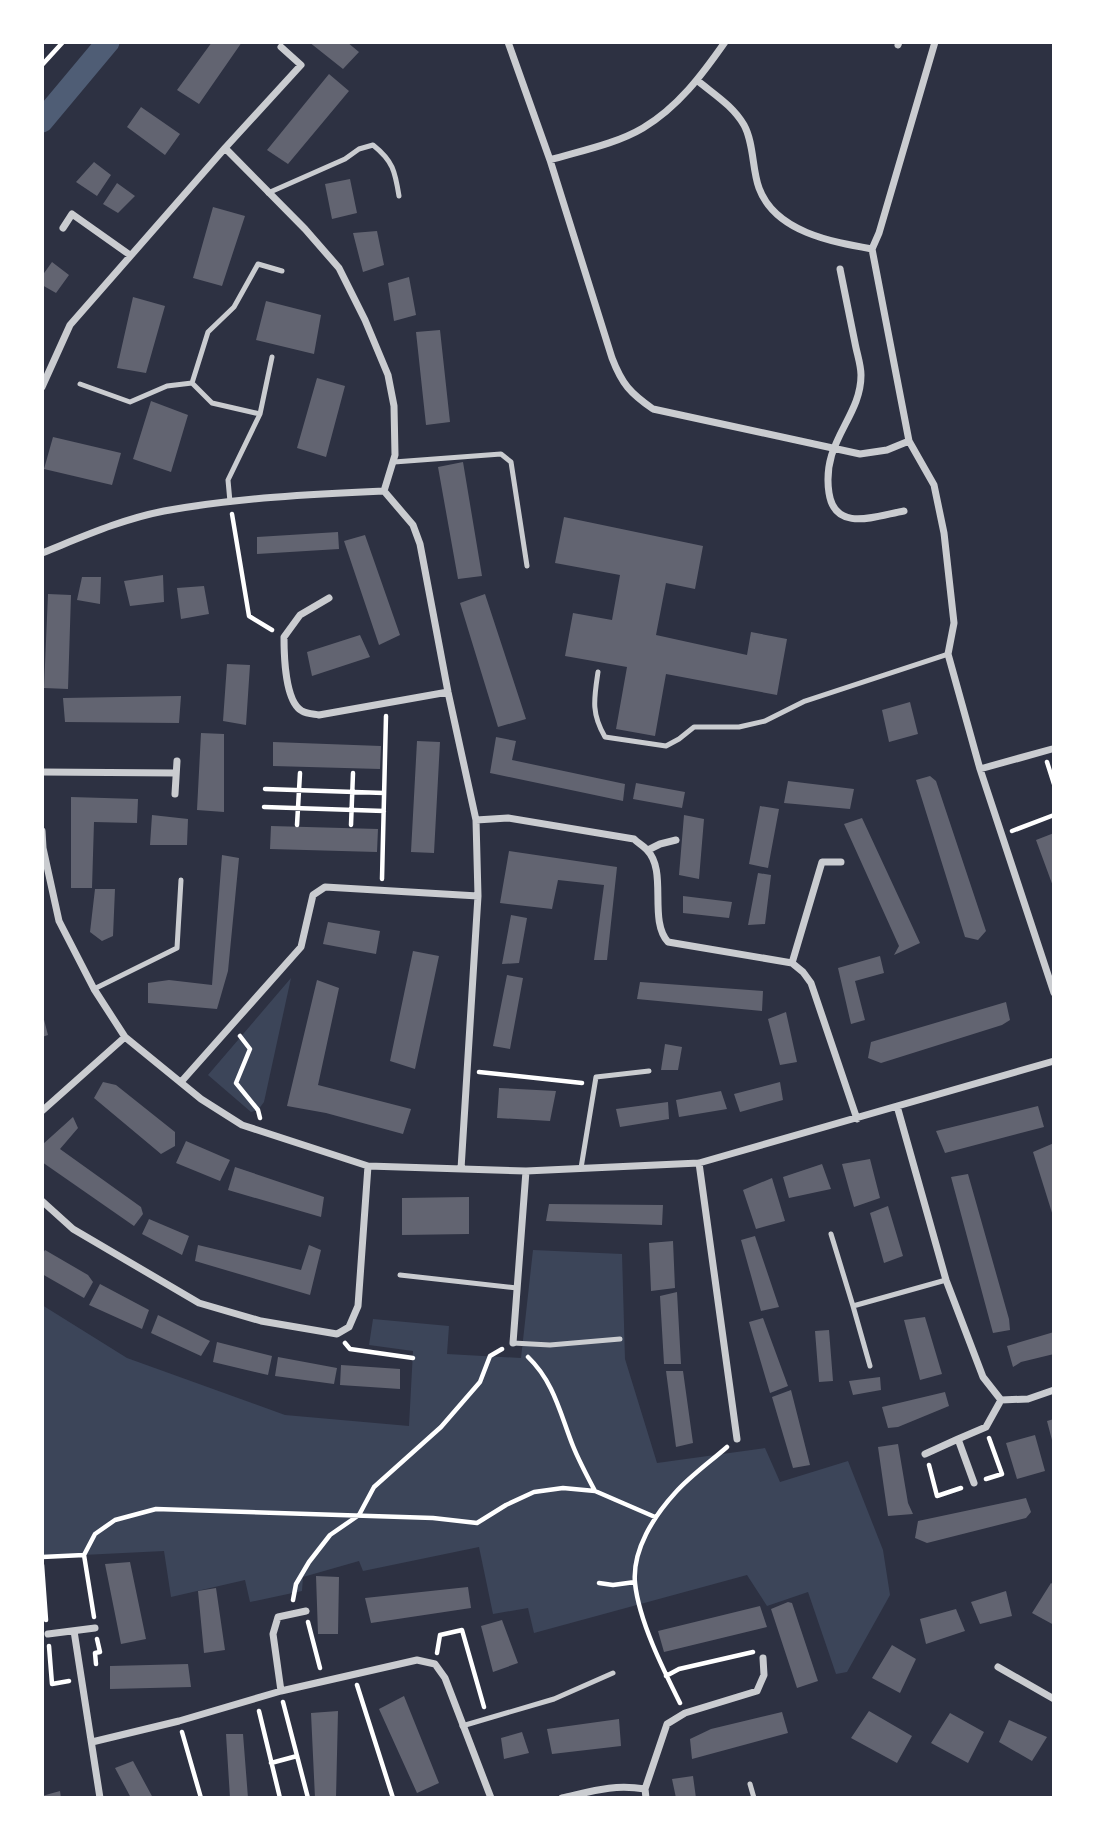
<svg xmlns="http://www.w3.org/2000/svg" width="1096" height="1840" font-family="Figtree,sans-serif">
<style>
.green{fill:#3c4559}
.lines{fill:none;stroke-linecap:round;stroke-linejoin:round}
.canal{stroke:#4f5d75;stroke-width:23}
.building{fill:#626471}
.path{stroke:#fff;stroke-width:4.5}
.service{stroke:#caccd0;stroke-width:5}
.minor{stroke:#caccd0;stroke-width:7}
</style>
<rect width="100%" height="100%" fill="#2d3142"/>
<path class="green" d="M291 978 264 1102 258 1110 251 1112 208 1075Z
M533 1250 622 1254 625 1359 657 1463 765 1448 780 1482 848 1461 883 1550 890 1595 847 1672 836 1674 808 1592 767 1606 747 1575 534 1633 528 1608 493 1614 479 1547 363 1571 359 1561 303 1577 302 1591 250 1602 245 1580 171 1597 164 1551 42 1557V1305L127 1358 285 1415 409 1426 413 1351 369 1345 373 1319 449 1326 447 1354 521 1358Z"/>
<g class="lines">
<path class="canal" d="M42 121 108 42"/>
</g>
<path class="building" d="M212 42H242L199 104 177 90Z
M309 42H347L359 52 343 69Z
M329 74 349 91 288 164 267 150Z
M141 107 180 134 165 155 127 127Z
M94 162 111 175 97 196 76 182Z
M350 179 357 213 332 219 325 184Z
M117 183 135 196 118 213 103 204Z
M213 207 245 216 222 286 193 278Z
M377 231 384 265 363 272 353 233Z
M52 262 69 275 56 293 42 285V276Z
M409 277 416 315 394 321 388 283Z
M133 297 165 306 146 373 117 368Z
M266 301 321 315 314 354 256 340Z
M440 330 450 422 426 425 416 332Z
M317 378 345 386 326 457 297 448Z
M151 401 188 415 171 472 133 459Z
M53 437 121 453 112 485 44 469Z
M463 462 482 576 458 579 438 467Z
M564 517 703 546 695 589 666 583 656 635 747 655 751 632 787 639 777 695 666 674 655 736 616 729 627 667 565 656 573 613 612 620 620 575 555 563Z
M338 532 339 549 257 554V537Z
M365 535 400 635 379 645 344 541Z
M163 575 164 602 130 606 124 581Z
M82 577H101L100 604 77 600Z
M204 586 209 614 181 619 177 588Z
M48 594 71 595 68 689 44 688Z
M485 594 526 719 498 727 460 603Z
M360 635 370 657 312 676 307 652Z
M227 664 250 665 246 725 223 721Z
M181 696 179 723 65 722 63 698Z
M910 702 918 734 889 742 882 710Z
M201 733 224 734V812L197 810Z
M496 737 516 741 512 760 625 784 623 801 490 773Z
M417 741 440 742 434 853 411 852Z
M273 742 381 746 380 769 273 766Z
M930 776 936 781 986 931 978 940 965 937 916 780Z
M788 781 854 789 850 809 784 803Z
M636 783 685 792 682 808 633 799Z
M71 797 138 799 137 823 94 822 92 888H71Z
M760 806 779 809 768 868 749 864Z
M152 815 188 819 187 845H150Z
M684 815 704 819 699 879 679 875Z
M862 818 920 943 894 955 899 946 844 824Z
M271 826 378 829 377 852 270 849Z
M1054 833V889L1036 840Z
M509 851 617 867 607 960H594L604 885 558 880 552 909 500 903Z
M222 855 239 858 228 971 217 1009 148 1003V983L169 980 212 985Z
M758 873 771 875 765 924 748 925Z
M95 889H115L113 936 102 941 90 932Z
M683 896 732 902 729 918 683 913Z
M511 915 527 918 519 963 502 964Z
M328 922 380 931 376 954 323 944Z
M413 951 439 956 415 1069 390 1061Z
M880 956 884 973 855 981 865 1020 851 1024 838 968Z
M507 975 523 978 510 1049 493 1046Z
M317 980 339 988 318 1085 411 1109 403 1134 326 1113 287 1106Z
M640 982 763 991 762 1011 637 999Z
M1006 1002 1010 1020 1002 1025 881 1063 868 1058 871 1042Z
M42 1012 48 1035 42 1037Z
M786 1012 797 1062 780 1065 768 1019Z
M665 1044 682 1047 678 1070H661Z
M103 1082 116 1085 175 1132V1146L161 1154 94 1098Z
M780 1082 783 1100 740 1112 734 1094Z
M499 1088 556 1091 550 1121 497 1118Z
M721 1091 727 1109 679 1117 676 1100Z
M668 1102 669 1119 620 1127 616 1109Z
M1038 1106 1044 1127 945 1153 936 1131Z
M73 1117 78 1128 60 1149 141 1207 143 1214 134 1226 42 1162V1145Z
M186 1141 230 1160 220 1181 176 1163Z
M1054 1143V1216H1053L1033 1152Z
M870 1159 880 1198 854 1207 842 1164Z
M822 1164 831 1189 789 1198 783 1177Z
M235 1167 324 1197 321 1217 228 1190Z
M968 1174 1009 1319 1010 1330 993 1333 951 1177Z
M772 1178 785 1221 756 1229 743 1190Z
M469 1197V1234L402 1235V1198Z
M549 1204 663 1205 662 1225 546 1221Z
M888 1206 903 1256 884 1263 870 1213Z
M149 1219 189 1236 182 1255 142 1234Z
M755 1236 779 1307 761 1311 741 1240Z
M673 1241 675 1288 651 1291 649 1243Z
M198 1245 301 1270 309 1245 321 1250 310 1295 195 1261Z
M45 1250 88 1275 93 1282 84 1298 42 1274V1255Z
M100 1284 149 1310 142 1329 89 1305Z
M677 1292 681 1364H664L660 1296Z
M158 1315 210 1341 201 1356 151 1333Z
M925 1317 942 1374 920 1380 904 1320Z
M763 1318 788 1386 770 1393 749 1322Z
M829 1330 833 1381 819 1382 815 1331Z
M1054 1332V1354L1021 1362 1013 1367 1007 1346Z
M217 1342 272 1356 268 1375 213 1362Z
M278 1357 337 1368 334 1384 275 1376Z
M341 1365 400 1369V1389L340 1385Z
M666 1371H683L693 1443 676 1447Z
M880 1377 881 1390 853 1395 849 1381Z
M791 1390 810 1465 793 1468 772 1397Z
M945 1392 949 1406 898 1427 888 1428 882 1407Z
M1054 1419V1444H1053L1047 1421Z
M1035 1435 1045 1471 1017 1479 1006 1443Z
M898 1444 908 1503 913 1514 888 1516 878 1447Z
M1026 1498 1031 1512 1026 1518 927 1543 915 1538 918 1521Z
M130 1562 146 1639 121 1644 105 1564Z
M316 1576 339 1577 338 1634H318Z
M1051 1583 1054 1585V1625L1032 1613Z
M468 1587 471 1608 371 1623 365 1598Z
M216 1588 225 1650 204 1653 198 1591Z
M1006 1591 1012 1616 980 1624 971 1602Z
M788 1602 792 1603 818 1681 797 1688 771 1609Z
M760 1606 767 1627 664 1652 658 1631Z
M956 1609 965 1631 926 1644 920 1619Z
M502 1620 518 1663 493 1672 481 1626Z
M892 1645 916 1659 900 1693 872 1678Z
M188 1664 191 1687 110 1689V1666Z
M404 1696 439 1783 417 1793 379 1709Z
M338 1711 336 1798H315L311 1713Z
M869 1711 912 1736 897 1763 851 1738Z
M782 1712 788 1733 692 1759 690 1739 711 1729Z
M950 1713 984 1732 968 1763 931 1743Z
M619 1719 621 1746 552 1754 547 1729Z
M1009 1720 1047 1737 1032 1761 999 1742Z
M522 1732 529 1753 504 1759 501 1738Z
M226 1734H243L248 1798H230Z
M133 1761 153 1798H131L115 1768Z
M693 1776 696 1798H676L672 1779Z
M60 1791 61 1798H42V1796Z"/>
<g class="lines">
<path class="path" d="M42 65 63 42
M232 514 249 616 272 630
M1047 762 1054 784
M265 789 384 793
M264 807 384 811
M297 825 300 773
M351 825 353 773
M1012 831 1054 815
M382 879 386 716
M240 1036 250 1049 236 1083 258 1110 260 1118
M479 1072 582 1083
M345 1343 350 1349 413 1358
M528 1357C554 1382 560 1413 573 1446 579 1461 587 1476 595 1491
M929 1465 937 1496 961 1488
M986 1479 1002 1474 989 1438
M84 1555 95 1534 115 1520 156 1509 433 1518 477 1523 506 1505 534 1492 563 1488 595 1491 655 1517
M42 1557 84 1555 94 1617
M42 1565 46 1620
M599 1583 613 1585 635 1582
M293 1600 296 1584 309 1562 330 1535 359 1515 374 1487 441 1427 480 1382 490 1356 502 1349
M308 1622 320 1668
M49 1646 52 1684 69 1681
M437 1653 440 1635 462 1630 484 1707
M96 1664 95 1653 100 1652 97 1639
M666 1676 679 1669 753 1652
M357 1685 393 1798
M283 1702 308 1798
M680 1703C663 1669 639 1621 635 1583 632 1550 654 1516 675 1493 690 1476 710 1462 727 1447
M259 1711 280 1798
M182 1732 201 1798
M271 1763 297 1756"/>
<path class="service" d="M268 193 345 159 359 149 373 145C393 161 395 171 399 196
M192 383 208 332 234 307 258 264 282 271
M80 384 130 402 167 386 192 383 212 403 260 414 228 480 230 502
M260 414 272 357
M394 462 501 454 511 462 527 566
M598 672C594 699 591 713 605 737L666 746 679 739 694 727H739L765 721 805 701 948 654
M94 989 177 948 181 880
M581 1168 596 1077 649 1071
M831 1234 853 1306 946 1280
M400 1275 517 1288
M853 1306 870 1366
M513 1343 550 1345 620 1339
M462 1726 554 1699 613 1673
M750 1784 754 1798"/>
<path class="minor" d="M508 42 550 160 612 358C622 384 630 393 653 409L860 454 887 450 909 441
M935 42 879 233 872 249 909 441 934 485 944 533 954 623 948 654 980 769 1054 993
M898 45 899 42
M698 81C715 95 733 106 744 125 754 143 752 169 759 188 775 232 832 242 872 249
M225 148 305 229 339 268 365 320 388 375 394 406 395 455 384 491
M550 160C580 151 616 144 643 128 678 107 702 75 725 42
M63 228 72 214 130 255
M840 269C845 294 850 319 855 343 857 354 861 365 861 375 861 418 821 441 829 493 835 533 876 516 904 511
M42 387 70 325 225 148 301 65 281 47
M384 491 413 525 420 544 448 692 476 820 478 896 461 1169
M42 553C82 537 122 519 164 511 237 498 311 494 384 491
M329 598 300 615 284 637C284 655 285 702 302 711 307 714 314 714 319 715L448 692
M980 769 1052 749
M42 772 176 773
M175 794 177 761
M476 820 508 818 634 839C638 843 644 846 647 850 668 871 648 920 668 942L792 963 803 972 811 983 857 1119
M42 831 43 848 59 921 94 989 125 1037 201 1099 242 1125 368 1166 526 1171 699 1163 1054 1061
M648 850 660 844 676 840
M792 963 822 862H841
M181 1082 301 947 313 895 325 887 478 896
M897 1106 946 1280 983 1377 1001 1400 1028 1399 1054 1390
M42 1111 125 1037
M699 1163 737 1439
M42 1201 73 1229 199 1303 261 1321 337 1334 349 1327 358 1306 368 1166
M513 1343 526 1171
M958 1439 986 1427 1001 1400
M925 1454 958 1439 974 1483
M74 1631 100 1798
M48 1634 95 1628
M998 1667 1054 1699
M281 1691 273 1634 278 1617 306 1611
M92 1742 179 1721 281 1691 417 1660 435 1664 445 1678 491 1798
M562 1798C593 1791 613 1784 645 1789
M646 1798 645 1789 667 1724 685 1713 757 1691 764 1675 763 1658"/>
</g>
<rect width="1096" height="1840" fill="none" stroke="#ffffff" stroke-width="88"/>
</svg>
